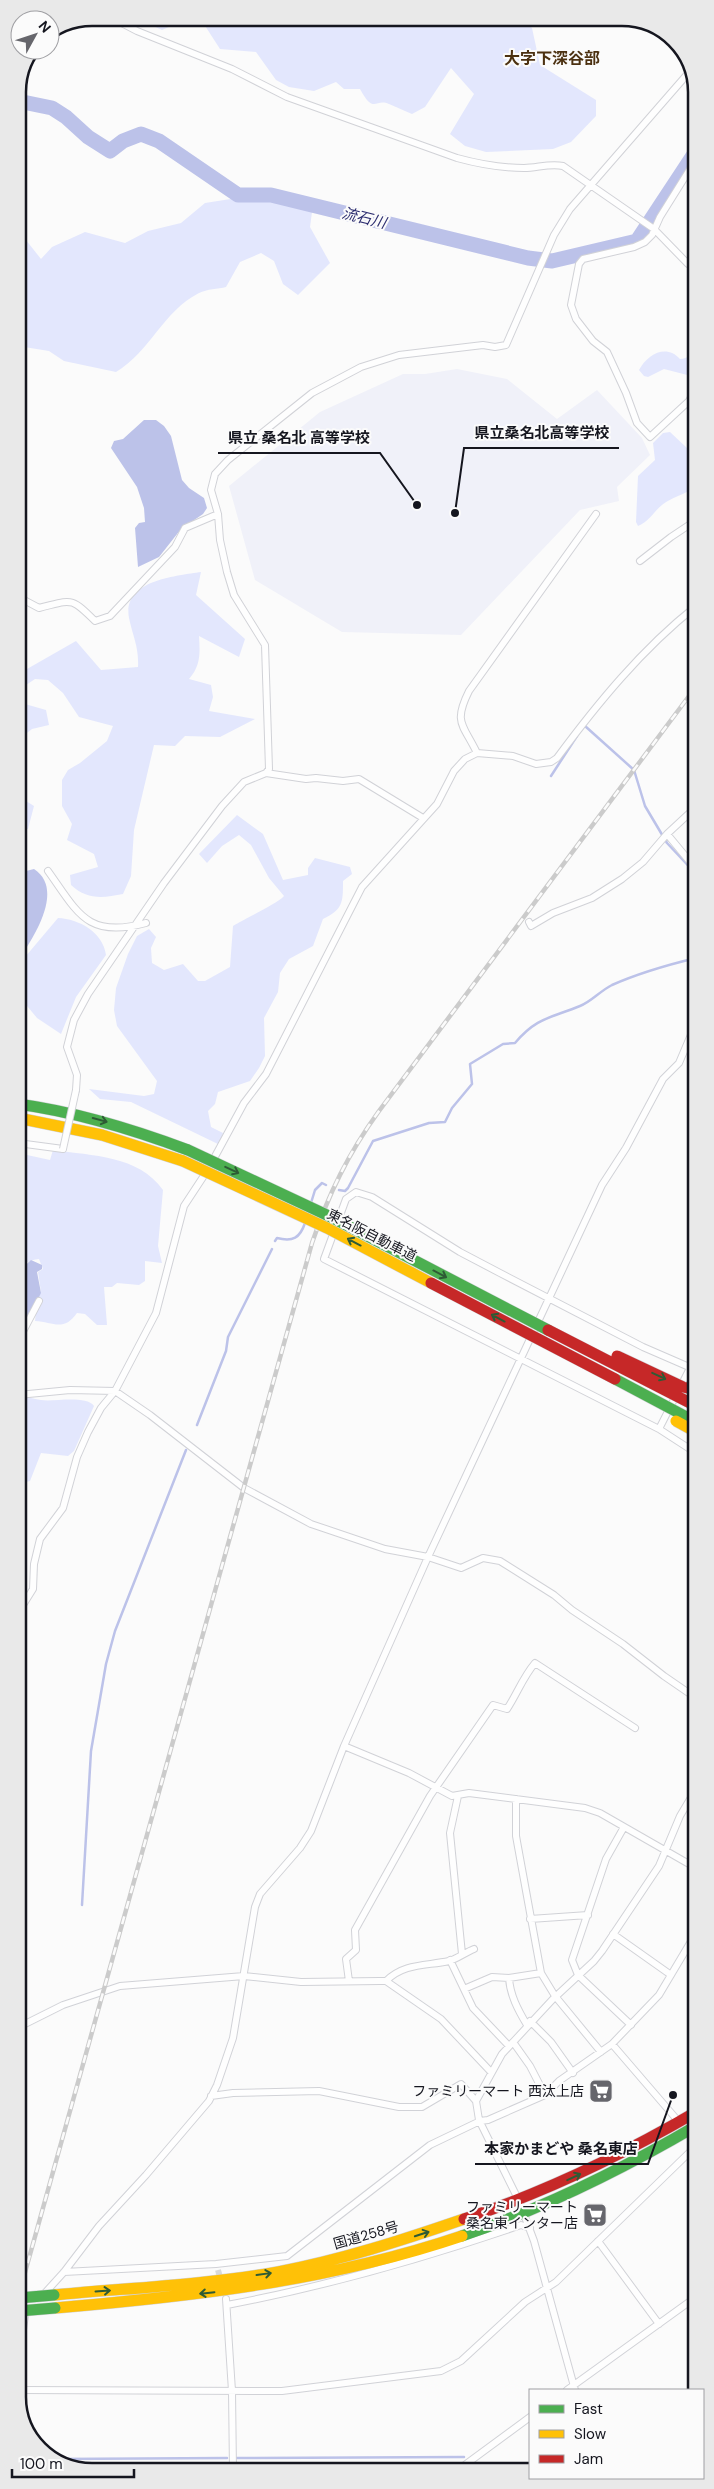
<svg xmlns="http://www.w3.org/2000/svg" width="714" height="2489" font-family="'DM Sans','Noto Sans JP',sans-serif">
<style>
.built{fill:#f0f1f9}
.green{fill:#e3e7fd}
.water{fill:#bcc2e9}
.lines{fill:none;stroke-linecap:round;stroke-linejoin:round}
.stream{stroke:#bcc2e9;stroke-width:2.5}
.river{stroke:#bcc2e9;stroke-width:15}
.street-tunnel{stroke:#d8d9da;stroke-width:6;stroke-dasharray:6 3;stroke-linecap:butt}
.street-casing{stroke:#d1d2d7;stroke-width:8}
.fast-casing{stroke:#d1d2d7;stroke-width:12}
.slow-casing{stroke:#d1d2d7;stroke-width:12}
.jam-casing{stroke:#d1d2d7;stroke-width:12}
.street{stroke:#fefefe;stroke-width:6}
.fast{stroke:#4caf50;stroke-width:11}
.slow{stroke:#ffc107;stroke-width:11}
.jam{stroke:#c62828;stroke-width:11}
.rail-casing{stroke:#cbcbcb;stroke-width:4.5}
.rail{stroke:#fbfbfb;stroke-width:2.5;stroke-dasharray:8;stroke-linecap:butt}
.street-bridge-casing{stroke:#d1d2d7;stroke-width:8;stroke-linecap:butt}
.fast-bridge-casing{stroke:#d1d2d7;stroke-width:12;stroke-linecap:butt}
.slow-bridge-casing{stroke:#d1d2d7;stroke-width:12;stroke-linecap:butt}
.jam-bridge-casing{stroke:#d1d2d7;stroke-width:12;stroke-linecap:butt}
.street-bridge{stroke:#fefefe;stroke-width:6}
.fast-bridge{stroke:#4caf50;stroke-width:11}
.slow-bridge{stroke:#ffc107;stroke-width:11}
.jam-bridge{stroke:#c62828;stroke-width:11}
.oneway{stroke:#2e5b35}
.labels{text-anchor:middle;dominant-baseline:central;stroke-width:4;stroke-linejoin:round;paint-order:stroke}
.street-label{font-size:14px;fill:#15161f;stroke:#fbfbfb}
.poi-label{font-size:14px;fill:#15161f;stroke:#fbfbfb;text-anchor:end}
.water-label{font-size:15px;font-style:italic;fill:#2d2e70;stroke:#fbfbfb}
.quarter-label{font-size:16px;font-weight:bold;fill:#4c3111;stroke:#fbfbfb}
.rim{fill:none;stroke:#15161f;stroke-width:2.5}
.leader{fill:none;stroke:#15161f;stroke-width:2}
.callout-dot{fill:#15161f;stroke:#fbfbfb;stroke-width:2}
.callout-label{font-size:15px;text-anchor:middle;font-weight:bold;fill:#15161f;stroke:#fbfbfb;stroke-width:4;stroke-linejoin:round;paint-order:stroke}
</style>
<rect width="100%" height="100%" fill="#fbfbfb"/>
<path class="built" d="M457 369 507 379 557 419 597 390 642 438 650 455 617 487 619 501 580 510 461 635 342 632 255 580 229 486 320 412 403 374H425Z"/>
<path class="green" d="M136 18H190L162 30Z
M200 18H522L532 28 540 65 596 100V116L571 142 553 149 486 152 465 146 450 134 474 94 451 68 425 107 412 114C404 111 397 107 389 104 375 98 374 115 360 89H344L336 82 314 91 289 87 276 80 256 52 220 49Z
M272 197 303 206 312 212 310 227 330 263 298 295 283 284 274 261 261 253 240 262 226 287C218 289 207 289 199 293 163 311 150 352 116 372L64 361 49 351 18 346V235H22L41 259 52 247 85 232 125 243 148 231 181 223 205 203 237 198Z
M695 318V377L664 369 648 377 644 376 639 370C648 353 667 344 680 359 688 359 692 354 694 347 686 340 686 329 691 320Z
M670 432 687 448 695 443V487C686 494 670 498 662 505 653 512 650 521 638 526L636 522 638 476 655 460 653 443 663 433Z
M201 572 196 595 245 639 239 657 199 636C200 653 201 665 189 679L211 685 213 697 209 711 255 719 220 737 185 736 175 746 154 745 134 830 131 876 123 894C103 898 87 900 71 885L70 875 98 867 94 854 67 840 72 824 62 806V780L68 770 80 763 107 741 113 726 79 717 63 693 48 680 35 679 20 689 18 698V665L20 673 76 641 101 670 138 667C139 647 133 637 129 618 122 580 176 576 201 572Z
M18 702 46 710 49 725 32 729 18 740Z
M18 796 34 806 28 829H18Z
M237 815 263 834 283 880 308 875V868L315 858 350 867 352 874 343 881C343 903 343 909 323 919L313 946 289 959 280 973 278 992 264 1018 265 1056 259 1068 250 1081 218 1092 215 1104 208 1111 211 1127 223 1133 220 1145 131 1102 100 1099 89 1089 144 1096 154 1094 157 1081 117 1026 114 1010 116 988 128 954 137 936 149 929 156 937 151 948 152 963 164 970 183 964 198 981H205L230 967 233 926C244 919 277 904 284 896L269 878 251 845 239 835 222 846 207 863 199 854Z
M58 918C79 919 103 932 106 955L76 997 61 1034 37 1018 18 995V960L20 963Z
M53 1150C93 1156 138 1155 163 1190L158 1246 162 1263 145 1261V1281L139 1285 117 1283 112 1287H104L107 1325H97L85 1314 77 1313C64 1332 53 1322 35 1321L37 1300 41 1292 38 1272 43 1269 39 1259C28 1260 23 1264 18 1274V1153L50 1160Z
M18 1394C26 1397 34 1399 41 1400 54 1402 86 1395 94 1406L74 1451 68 1456 41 1453 30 1481 18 1484V1438L21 1435 18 1429Z"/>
<path class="water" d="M144 420H156L164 426 171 436 182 480 189 488 204 498 207 508 203 514 181 529 159 557 138 567 135 528 139 523 145 522 144 508 137 487 111 448 114 441 123 439Z
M34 869C65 889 34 937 19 959L18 873Z
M31 1260 42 1265V1269L37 1272 41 1293 18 1339V1272Z"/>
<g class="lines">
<path class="stream" d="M585 726 634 770 645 806 667 843 696 874
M551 776 577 736
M339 1190 345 1191 348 1188 373 1141 429 1123 445 1122 452 1108 472 1084 470 1064 503 1044 515 1043C537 1017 551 1018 580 1006 591 1002 600 991 612 985 639 973 667 965 696 958
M311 1203 315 1190 322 1183 326 1185
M275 1241 277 1238C293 1242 300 1238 305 1223
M197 1425 226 1351 228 1337 272 1249
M82 1905 91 1751 106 1664 115 1631 186 1450
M237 2458 464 2457
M56 2459 227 2458"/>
<path class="river" d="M18 101 52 108 66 117 88 137 110 151 123 141 141 134 159 141 238 195H271L528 258 552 261 637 241 695 153"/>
<path class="street-tunnel" d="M218 2270 221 2281"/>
<g class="street-casing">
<path id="street" d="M112 18 137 31 232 69 287 97 457 158C479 164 501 168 524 168 537 168 550 163 563 166L654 229 688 264H695
M695 161 660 217 652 235 645 242 634 247 583 259 579 264 571 305 576 319 593 341 607 352 626 393 637 423 650 437 689 401 695 389
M640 561 671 537 695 521
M18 594 24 600 39 608C72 600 70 596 95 621L110 616 175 547 185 528 218 514
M477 753C463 724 453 723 469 691L596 514
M266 773 306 779 316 778 343 781 359 779 423 818
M667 834 695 808
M48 871C78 913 87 939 146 923
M529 922 531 926 553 913 592 898 622 879 643 862 667 834 696 869
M76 1090 77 1075 67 1047 74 1020 88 994 164 883 222 806 244 782 266 773 269 769 265 645 234 595 227 572 220 540 218 514 211 490 215 474 228 460 312 393 361 367 399 355 483 345 495 347 506 345 554 235 570 209 691 70
M18 1143 63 1149
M212 1162 244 1103 266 1074 362 887 437 804 454 771 465 759 477 753 513 756 536 764 551 762 557 758C597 704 642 649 695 607
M18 1341 39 1301
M696 1370 643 1347 500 1273 460 1252 372 1197 356 1192 346 1199 324 1259 659 1429 696 1453
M18 1395 70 1390 115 1391 150 1415 244 1488 311 1524 385 1549 428 1557 461 1568 483 1558 500 1561 554 1595 572 1610 623 1644 664 1676 696 1698
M659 1429 690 1368
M18 1613 33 1589 34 1564 40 1539 63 1508 77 1457 88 1432 101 1408 115 1391 156 1313 184 1206 207 1171
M344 1746 409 1773 452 1796 469 1793 585 1808 600 1813 696 1868
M458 1796 450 1833 462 1954
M516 1799V1836L541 1973 555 1996 601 2052
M624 1827 606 1859 572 1960 578 1975 631 2025
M530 1919 588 1915
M613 1934 671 1975
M450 1960 473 2008 509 2046
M509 1978C510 1995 518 2010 527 2025
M349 1981 346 1959 356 1950 355 1930 430 1796 493 1705 507 1709C517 1694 523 1677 535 1663L635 1728
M386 1981C404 1963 426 1966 449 1961 457 1959 466 1952 474 1949
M464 1989 492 1977 509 1978 541 1973
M530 2021 551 2042 573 2073
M19 2027 63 2005 120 1986 244 1976 301 1982 380 1981H386L441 2019 491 2072
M513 2042 530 2066 545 2095
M612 2044 679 2122
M211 2096 233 2093 319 2091 399 2107H422L461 2084 476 2101
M598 2241 659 2324
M64 2272 216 2264 287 2256 430 2145 480 2121 488 2120 545 2095 559 2081 612 2044 659 1995 696 1933
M44 2294 64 2272 99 2226 146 2175 209 2101 217 2085 233 2038 255 1907 260 1894 300 1848 311 1831 344 1746 428 1557 602 1185 626 1148 663 1079 679 1063 696 1023
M226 2299 232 2391 233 2471
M227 2305C328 2286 425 2258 521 2225L530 2228
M19 2321 28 2311
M19 2358 25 2315
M19 2390 282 2391 441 2371 461 2361 525 2302 556 2282 696 2146
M567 2390 696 2297
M575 2390 534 2241 519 2201 479 2120 476 2101 502 2054 553 1999 594 1961 602 1951 659 1866 680 1816 696 1789
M458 2470 530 2417"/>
</g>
<g class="fast-casing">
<path id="fast" d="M18 1104C77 1112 132 1129 188 1150
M462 2236C544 2208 621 2170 696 2126"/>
</g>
<g class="slow-casing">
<path id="slow" d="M18 1118 102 1135 183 1161
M54 2295C128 2288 204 2285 278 2272 341 2260 403 2240 464 2219
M55 2308C194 2296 329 2281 462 2236"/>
</g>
<g class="jam-casing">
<path id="jam" d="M464 2219C546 2192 622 2155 696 2112"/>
</g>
<use href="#street" class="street"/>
<use href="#fast" class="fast"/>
<use href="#slow" class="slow"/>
<use href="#jam" class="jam"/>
<g class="rail-casing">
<path id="rail" d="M19 2294 312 1243C329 1193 348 1154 379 1111L695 688"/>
</g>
<use href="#rail" class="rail"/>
<g class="street-bridge-casing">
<path id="street-bridge" d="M63 1149 76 1090"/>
</g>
<g class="fast-bridge-casing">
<path id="fast-bridge" d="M188 1150 331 1217 548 1330
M615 1379 696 1422
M19 2298 54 2295
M19 2311 55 2308"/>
</g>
<g class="slow-bridge-casing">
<path id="slow-bridge" d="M183 1161 327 1228 431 1283
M676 1421 696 1432"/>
</g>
<g class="jam-bridge-casing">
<path id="jam-bridge" d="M431 1283 615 1379
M548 1330 696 1406
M617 1356 683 1387 696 1390"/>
</g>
<use href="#street-bridge" class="street-bridge"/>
<use href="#fast-bridge" class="fast-bridge"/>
<use href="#slow-bridge" class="slow-bridge"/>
<use href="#jam-bridge" class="jam-bridge"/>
</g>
<defs><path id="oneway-shaft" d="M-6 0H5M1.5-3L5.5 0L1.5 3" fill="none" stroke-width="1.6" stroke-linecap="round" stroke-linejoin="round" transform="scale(1.25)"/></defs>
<g class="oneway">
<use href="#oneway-shaft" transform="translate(100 1120) rotate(15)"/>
<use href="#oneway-shaft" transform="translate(232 1170) rotate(25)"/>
<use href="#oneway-shaft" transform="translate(354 1242) rotate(-152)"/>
<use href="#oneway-shaft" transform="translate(440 1274) rotate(28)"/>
<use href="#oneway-shaft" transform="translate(498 1318) rotate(-152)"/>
<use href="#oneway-shaft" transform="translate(659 1376) rotate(25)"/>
<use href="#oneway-shaft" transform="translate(574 2177) rotate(-25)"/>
<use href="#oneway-shaft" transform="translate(422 2234) rotate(-18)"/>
<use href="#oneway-shaft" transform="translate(264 2274) rotate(-8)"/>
<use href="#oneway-shaft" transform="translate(103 2291) rotate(-4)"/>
<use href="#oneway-shaft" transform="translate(207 2293) rotate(174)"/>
</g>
<defs>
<g id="supermarket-square" transform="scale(1.25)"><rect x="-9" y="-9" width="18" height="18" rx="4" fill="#66666c" stroke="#fbfbfb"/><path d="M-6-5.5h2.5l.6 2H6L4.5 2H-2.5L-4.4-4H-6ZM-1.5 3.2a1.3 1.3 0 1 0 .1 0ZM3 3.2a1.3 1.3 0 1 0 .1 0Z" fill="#fff"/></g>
</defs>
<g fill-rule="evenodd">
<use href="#supermarket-square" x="601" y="2091"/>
<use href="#supermarket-square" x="595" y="2215"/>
</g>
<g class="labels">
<g class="street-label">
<text transform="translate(372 1235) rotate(27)">東名阪自動車道</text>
<text transform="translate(366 2235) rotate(-16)">国道258号</text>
</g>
<g class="poi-label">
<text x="584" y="2091">ファミリーマート 西汰上店</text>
<text x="578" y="2207">ファミリーマート<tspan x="578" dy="16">桑名東インター店</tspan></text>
</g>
<g class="water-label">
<text transform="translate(364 218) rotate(14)">流石川</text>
</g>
<g class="quarter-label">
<text x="552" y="58">大字下深谷部</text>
</g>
</g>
<path d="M0 0H714V2489H0ZM92 26H622A66 66 0 0 1 688 92V2397A66 66 0 0 1 622 2463H92A66 66 0 0 1 26 2397V92A66 66 0 0 1 92 26Z" fill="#e9e9e9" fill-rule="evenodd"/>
<path class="rim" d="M92 26H622A66 66 0 0 1 688 92V2397A66 66 0 0 1 622 2463H92A66 66 0 0 1 26 2397V92A66 66 0 0 1 92 26Z"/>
<path class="leader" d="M455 513L464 448H619M417 505L380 453H218M673 2095L648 2164H475"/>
<g class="callout-dot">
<circle cx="455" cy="513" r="5"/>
<circle cx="417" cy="505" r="5"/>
<circle cx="673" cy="2095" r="5"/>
</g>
<g class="callout-label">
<text x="542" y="438">県立桑名北高等学校</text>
<text x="299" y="443">県立 桑名北 高等学校</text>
<text x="561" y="2154">本家かまどや 桑名東店</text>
</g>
<rect x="529" y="2389" width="175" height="90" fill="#fbfbfb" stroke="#9f9fa3"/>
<rect x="539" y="2405" width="25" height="8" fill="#4caf50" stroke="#9f9fa3"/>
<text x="574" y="2414" font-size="15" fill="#15161f">Fast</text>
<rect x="539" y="2430" width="25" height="8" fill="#ffc107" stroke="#9f9fa3"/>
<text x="574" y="2439" font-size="15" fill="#15161f">Slow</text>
<rect x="539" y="2455" width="25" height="8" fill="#c62828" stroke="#9f9fa3"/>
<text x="574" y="2464" font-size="15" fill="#15161f">Jam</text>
<g transform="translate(35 35) rotate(50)"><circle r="24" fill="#fbfbfb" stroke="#9f9fa3"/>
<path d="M0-4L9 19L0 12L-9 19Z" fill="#66666c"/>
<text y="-8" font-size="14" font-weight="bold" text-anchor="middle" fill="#15161f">N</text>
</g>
<path d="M12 2469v8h122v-8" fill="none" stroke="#15161f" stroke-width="2.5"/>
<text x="20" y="2469" font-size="15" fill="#15161f" stroke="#fbfbfb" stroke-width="4" paint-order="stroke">100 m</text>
</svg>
